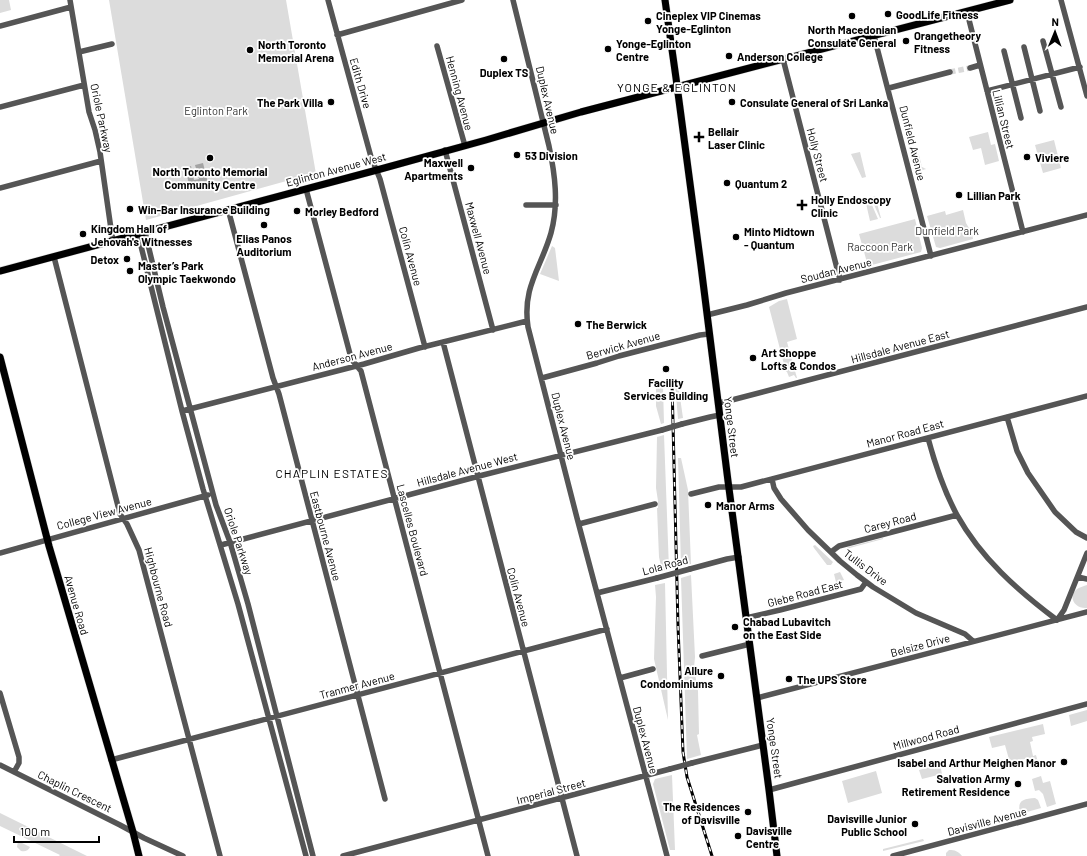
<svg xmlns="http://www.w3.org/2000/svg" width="1087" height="856" font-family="Barlow,sans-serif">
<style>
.green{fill:#dcdcdc}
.water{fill:#a3a3a3}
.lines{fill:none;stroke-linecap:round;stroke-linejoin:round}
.minor-tunnel{stroke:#d9d9d9;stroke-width:5.5;stroke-dasharray:5.5 3;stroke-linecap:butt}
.major-casing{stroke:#dbdbdb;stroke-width:8}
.minor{stroke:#555;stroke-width:5.5}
.major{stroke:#000;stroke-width:7}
.rail-casing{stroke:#000;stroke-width:3}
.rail{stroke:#fff;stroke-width:1.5;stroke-dasharray:4.5;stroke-linecap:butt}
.minor-bridge{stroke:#555;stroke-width:5.5}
.poi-dot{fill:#000;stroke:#fff;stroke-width:1.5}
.labels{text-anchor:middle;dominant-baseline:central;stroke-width:3.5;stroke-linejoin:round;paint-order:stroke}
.poi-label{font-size:11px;font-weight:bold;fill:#000;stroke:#fff;text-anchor:start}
.street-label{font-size:11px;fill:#000;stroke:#fff}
.park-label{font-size:11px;fill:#333;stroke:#fff}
.neighbourhood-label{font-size:12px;letter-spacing:1px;fill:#000;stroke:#fff}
</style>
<rect width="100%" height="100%" fill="#fff"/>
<path class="green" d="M0 0H9L11 10 0 13Z
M109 0H286L316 174 308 175 146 220Z
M988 132 991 145 995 144 999 161 985 165 981 148 973 150 969 137Z
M1054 140 1061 168 1043 173 1035 145Z
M860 152 866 177 862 178 851 154Z
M913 153H916L919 155 922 167 926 169 930 168 915 172 911 155Z
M875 196 881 218H880L871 198Z
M869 198 878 219 870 221 865 199Z
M963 210 966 223 972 233 973 239 940 248 936 247 927 216 945 211 946 215Z
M915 219 922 248 921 252 868 266 859 234Z
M552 246 555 248 559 281 540 274Z
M787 299 797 339 787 342 797 378H796L794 375 789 377 787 372H786L769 307 779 301Z
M656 383H658V387H663L664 423 661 424 656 406Z
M675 383H678L683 418 678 419Z
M664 435 669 569 662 571 659 557 657 508H658V501L656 488 657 437Z
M678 458H681L688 490 691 564 681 566Z
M883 538V539L846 549 848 547Z
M815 545 833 562 831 565H827L814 548 813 546Z
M840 572 844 580 836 582 834 574Z
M691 575 695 657 694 668 698 691 699 734 697 735 701 755 687 759 681 578Z
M665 583 668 720 654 659 656 597 655 585Z
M1087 585V608C1075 609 1067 597 1077 589 1080 587 1084 586 1087 585Z
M1087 710V721L1071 726 1069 715Z
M1043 724 1045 734 1032 737 1033 741 1030 742 1033 756 1036 755 1039 766 1031 768 1028 758 1010 763 1005 745 992 748 989 737Z
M940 764 942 774 922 779 919 770Z
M876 771 882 793 848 803 842 781Z
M672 775 675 850H670L653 784 655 779Z
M1041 776 1043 783 1050 781 1056 804 1047 807 1043 794 1039 790 1035 791 1032 779Z
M1035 798 1038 800 1041 808 1020 814C1017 800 1023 799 1035 798Z
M0 813 87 856H59L60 855 0 826Z
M923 839 924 841 883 851V849Z
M18 841 30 847C28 851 25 852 21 851L17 847Z
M949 850C955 850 958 851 962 856H946V853Z"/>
<path class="water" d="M203 163 208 183 196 185V187L190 188 185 168 191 166 194 180 199 179 195 165Z"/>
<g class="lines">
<path class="minor-tunnel" d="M950 72 970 68"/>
<g class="major-casing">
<path id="major" d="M665 0 676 78 701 266 728 481 769 790 777 856
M0 271 377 170 486 140 581 112 1010 0
M0 357 49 546 133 832 139 856"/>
</g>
<path class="minor" d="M70 0 89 112 95 130 100 152 111 229 113 241
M328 0 371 157 380 179 425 347
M513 0 549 146C555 174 559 204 551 233 541 268 522 287 528 327L577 518 667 856
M1061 0 1087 96
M967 12 1023 232
M0 26 71 7
M337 35 462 0
M874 36 931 256
M1043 41 1061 107
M437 46 465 146
M1024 47 1040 111
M1004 51 1021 118
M79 52 112 44
M783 59 840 280
M970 68 980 65
M889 88 950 72
M987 91 1080 67
M0 107 84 85
M445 150 493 330
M0 188 101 161
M306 189 350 354 352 360 361 371 488 856
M526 205H556
M228 209 273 378 279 394 385 799
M145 232 163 307 216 505 230 542 248 604 313 856
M138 234 182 411 203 489 238 604 306 856
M54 257 120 514 127 524 139 550 220 856
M707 315 747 305 786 293 1087 215
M443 342 577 856
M542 378 597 363 619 356 700 335 709 334
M718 403 728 401 1087 307
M182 411 364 364 419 348 527 321
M1007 417 1017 451 1028 473 1055 512 1076 532 1087 538
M682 424 710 417 720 415
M928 438C935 464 944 491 957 515 981 558 1017 590 1057 620
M772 479 774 488 781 499 808 530 840 561 857 575 873 587 916 613 965 634 973 641
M691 494 719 487H741L1087 396
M579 524 655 504
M221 545 483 475 662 430
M831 552 839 546 957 515
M0 553 208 495
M690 569 727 559 739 557
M1078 577 1087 579
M597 593 657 578
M746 618 780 610 861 589 866 582
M1057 620 1064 610 1087 553
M702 656 750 644
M620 678 653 669
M0 693 19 757V763L14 772
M757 698 1087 612
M111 760 607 629
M692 763 763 745
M0 765 120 825 144 838 183 856
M769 790 1087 704
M343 856 670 769
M893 856 1087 804"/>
<use href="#major" class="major"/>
<g class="rail-casing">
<path id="rail" d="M672 383 678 626 683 752 687 777 712 856"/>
</g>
<use href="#rail" class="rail"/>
<path class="minor-bridge" d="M662 430 682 424
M657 578 690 569
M670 769 692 763"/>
</g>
<g class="poi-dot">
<circle cx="888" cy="14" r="4"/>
<circle cx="852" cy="16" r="4"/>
<circle cx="648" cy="21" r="4"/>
<circle cx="906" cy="41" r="4"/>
<circle cx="608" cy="49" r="4"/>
<circle cx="250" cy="50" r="4"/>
<circle cx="729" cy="56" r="4"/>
<circle cx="504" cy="59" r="4"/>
<circle cx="331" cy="102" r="4"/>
<circle cx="732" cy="102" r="4"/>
<path d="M697 131h4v4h4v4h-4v4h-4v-4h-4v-4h4z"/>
<circle cx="517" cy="155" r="4"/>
<circle cx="1027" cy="157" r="4"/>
<circle cx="210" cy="158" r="4"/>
<circle cx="471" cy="168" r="4"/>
<circle cx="727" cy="183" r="4"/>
<circle cx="959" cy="195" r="4"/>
<path d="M800 199h4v4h4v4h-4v4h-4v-4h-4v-4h4z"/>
<circle cx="130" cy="209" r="4"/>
<circle cx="297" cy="211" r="4"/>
<circle cx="264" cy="225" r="4"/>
<circle cx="83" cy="234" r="4"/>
<circle cx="736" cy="237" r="4"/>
<circle cx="127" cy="259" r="4"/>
<circle cx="130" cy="271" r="4"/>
<circle cx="578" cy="324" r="4"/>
<circle cx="753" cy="358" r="4"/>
<circle cx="666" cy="369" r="4"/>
<circle cx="708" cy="505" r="4"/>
<circle cx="735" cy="627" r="4"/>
<circle cx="721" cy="676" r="4"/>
<circle cx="789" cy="679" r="4"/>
<circle cx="1064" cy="762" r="4"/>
<circle cx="1018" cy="784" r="4"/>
<circle cx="748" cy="812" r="4"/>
<circle cx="915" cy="824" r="4"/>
<circle cx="738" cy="836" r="4"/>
</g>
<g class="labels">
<g class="poi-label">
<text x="896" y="14">GoodLife Fitness</text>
<text x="656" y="15">Cineplex VIP Cinemas<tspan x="656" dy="13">Yonge-Eglinton</tspan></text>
<text x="852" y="29" text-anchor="middle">North Macedonian<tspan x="852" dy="13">Consulate General</tspan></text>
<text x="914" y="35">Orangetheory<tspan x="914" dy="13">Fitness</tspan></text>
<text x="616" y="43">Yonge-Eglinton<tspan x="616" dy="13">Centre</tspan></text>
<text x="258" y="44">North Toronto<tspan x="258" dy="13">Memorial Arena</tspan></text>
<text x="737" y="56">Anderson College</text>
<text x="504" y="72" text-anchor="middle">Duplex TS</text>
<text x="323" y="102" text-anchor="end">The Park Villa</text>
<text x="740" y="102">Consulate General of Sri Lanka</text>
<text x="708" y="131">Bellair<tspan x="708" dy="13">Laser Clinic</tspan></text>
<text x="525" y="155">53 Division</text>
<text x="1035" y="157">Viviere</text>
<text x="463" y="162" text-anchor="end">Maxwell<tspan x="463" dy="13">Apartments</tspan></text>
<text x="210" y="171" text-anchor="middle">North Toronto Memorial<tspan x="210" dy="13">Community Centre</tspan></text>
<text x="735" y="183">Quantum 2</text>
<text x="967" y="195">Lillian Park</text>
<text x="811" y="199">Holly Endoscopy<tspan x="811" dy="13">Clinic</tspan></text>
<text x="138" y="209">Win-Bar Insurance Building</text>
<text x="305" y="211">Morley Bedford</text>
<text x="91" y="228">Kingdom Hall of<tspan x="91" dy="13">Jehovah's Witnesses</tspan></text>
<text x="744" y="231">Minto Midtown<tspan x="744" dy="13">- Quantum</tspan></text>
<text x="264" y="238" text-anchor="middle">Elias Panos<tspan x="264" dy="13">Auditorium</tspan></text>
<text x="119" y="259" text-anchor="end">Detox</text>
<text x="138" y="265">Master’s Park<tspan x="138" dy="13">Olympic Taekwondo</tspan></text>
<text x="586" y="324">The Berwick</text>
<text x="761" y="352">Art Shoppe<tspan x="761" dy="13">Lofts &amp; Condos</tspan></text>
<text x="666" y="382" text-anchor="middle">Facility<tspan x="666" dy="13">Services Building</tspan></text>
<text x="716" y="505">Manor Arms</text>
<text x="743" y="621">Chabad Lubavitch<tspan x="743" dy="13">on the East Side</tspan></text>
<text x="713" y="670" text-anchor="end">Allure<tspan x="713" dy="13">Condominiums</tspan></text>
<text x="797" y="679">The UPS Store</text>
<text x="1056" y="762" text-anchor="end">Isabel and Arthur Meighen Manor</text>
<text x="1010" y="778" text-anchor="end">Salvation Army<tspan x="1010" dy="13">Retirement Residence</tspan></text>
<text x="740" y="806" text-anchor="end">The Residences<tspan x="740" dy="13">of Davisville</tspan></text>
<text x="907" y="818" text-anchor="end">Davisville Junior<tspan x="907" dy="13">Public School</tspan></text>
<text x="746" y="830">Davisville<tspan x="746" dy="13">Centre</tspan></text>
</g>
<g class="street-label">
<text transform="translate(361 83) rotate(74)">Edith Drive</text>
<text transform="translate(460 93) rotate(75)">Henning Avenue</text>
<text transform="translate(548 100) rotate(77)">Duplex Avenue</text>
<text transform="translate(102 118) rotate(78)">Oriole Parkway</text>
<text transform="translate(1004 119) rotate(76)">Lillian Street</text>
<text transform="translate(913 143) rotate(76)">Dunfield Avenue</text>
<text transform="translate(818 155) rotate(75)">Holly Street</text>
<text transform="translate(336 169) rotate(-15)">Eglinton Avenue West</text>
<text transform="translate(479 238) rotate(75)">Maxwell Avenue</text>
<text transform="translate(411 256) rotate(75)">Colin Avenue</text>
<text transform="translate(836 270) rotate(-14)">Soudan Avenue</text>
<text transform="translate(623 345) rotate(-16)">Berwick Avenue</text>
<text transform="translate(900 346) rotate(-15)">Hillsdale Avenue East</text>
<text transform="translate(352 356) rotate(-15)">Anderson Avenue</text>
<text transform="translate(564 426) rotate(76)">Duplex Avenue</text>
<text transform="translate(732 427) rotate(83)">Yonge Street</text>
<text transform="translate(905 433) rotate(-15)">Manor Road East</text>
<text transform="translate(467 469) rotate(-15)">Hillsdale Avenue West</text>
<text transform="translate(104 513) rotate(-15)">College View Avenue</text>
<text transform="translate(890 522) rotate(-15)">Carey Road</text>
<text transform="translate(413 530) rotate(75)">Lascelles Boulevard</text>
<text transform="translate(326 536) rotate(75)">Eastbourne Avenue</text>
<text transform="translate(239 541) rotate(72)">Oriole Parkway</text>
<text transform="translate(665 565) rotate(-15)">Lola Road</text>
<text transform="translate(866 567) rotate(37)">Tullis Drive</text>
<text transform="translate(159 587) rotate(75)">Highbourne Road</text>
<text transform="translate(805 593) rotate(-15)">Glebe Road East</text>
<text transform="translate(519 597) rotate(75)">Colin Avenue</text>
<text transform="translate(77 605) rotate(74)">Avenue Road</text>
<text transform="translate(920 645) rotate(-15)">Belsize Drive</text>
<text transform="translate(357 685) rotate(-15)">Tranmer Avenue</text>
<text transform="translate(926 737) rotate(-15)">Millwood Road</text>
<text transform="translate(646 740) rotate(75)">Duplex Avenue</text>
<text transform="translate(775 748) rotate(82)">Yonge Street</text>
<text transform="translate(75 791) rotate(26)">Chaplin Crescent</text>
<text transform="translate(551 791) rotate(-15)">Imperial Street</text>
<text transform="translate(987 821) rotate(-15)">Davisville Avenue</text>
</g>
<g class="park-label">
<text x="216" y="110">Eglinton Park</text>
<text x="947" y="230">Dunfield Park</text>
<text x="880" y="246">Raccoon Park</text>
</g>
<g class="neighbourhood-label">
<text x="677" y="87">YONGE &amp; EGLINTON</text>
<text x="332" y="473">CHAPLIN ESTATES</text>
</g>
</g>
<g transform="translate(1055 32) rotate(1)" stroke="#ffffff" stroke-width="3" paint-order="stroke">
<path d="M0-3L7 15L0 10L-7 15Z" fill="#000000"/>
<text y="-6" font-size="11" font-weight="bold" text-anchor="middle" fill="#000000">N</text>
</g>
<path d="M14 836v6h85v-6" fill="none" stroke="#000000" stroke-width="2"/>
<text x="20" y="836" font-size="12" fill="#000000" stroke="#ffffff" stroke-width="3" paint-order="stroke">100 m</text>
</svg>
